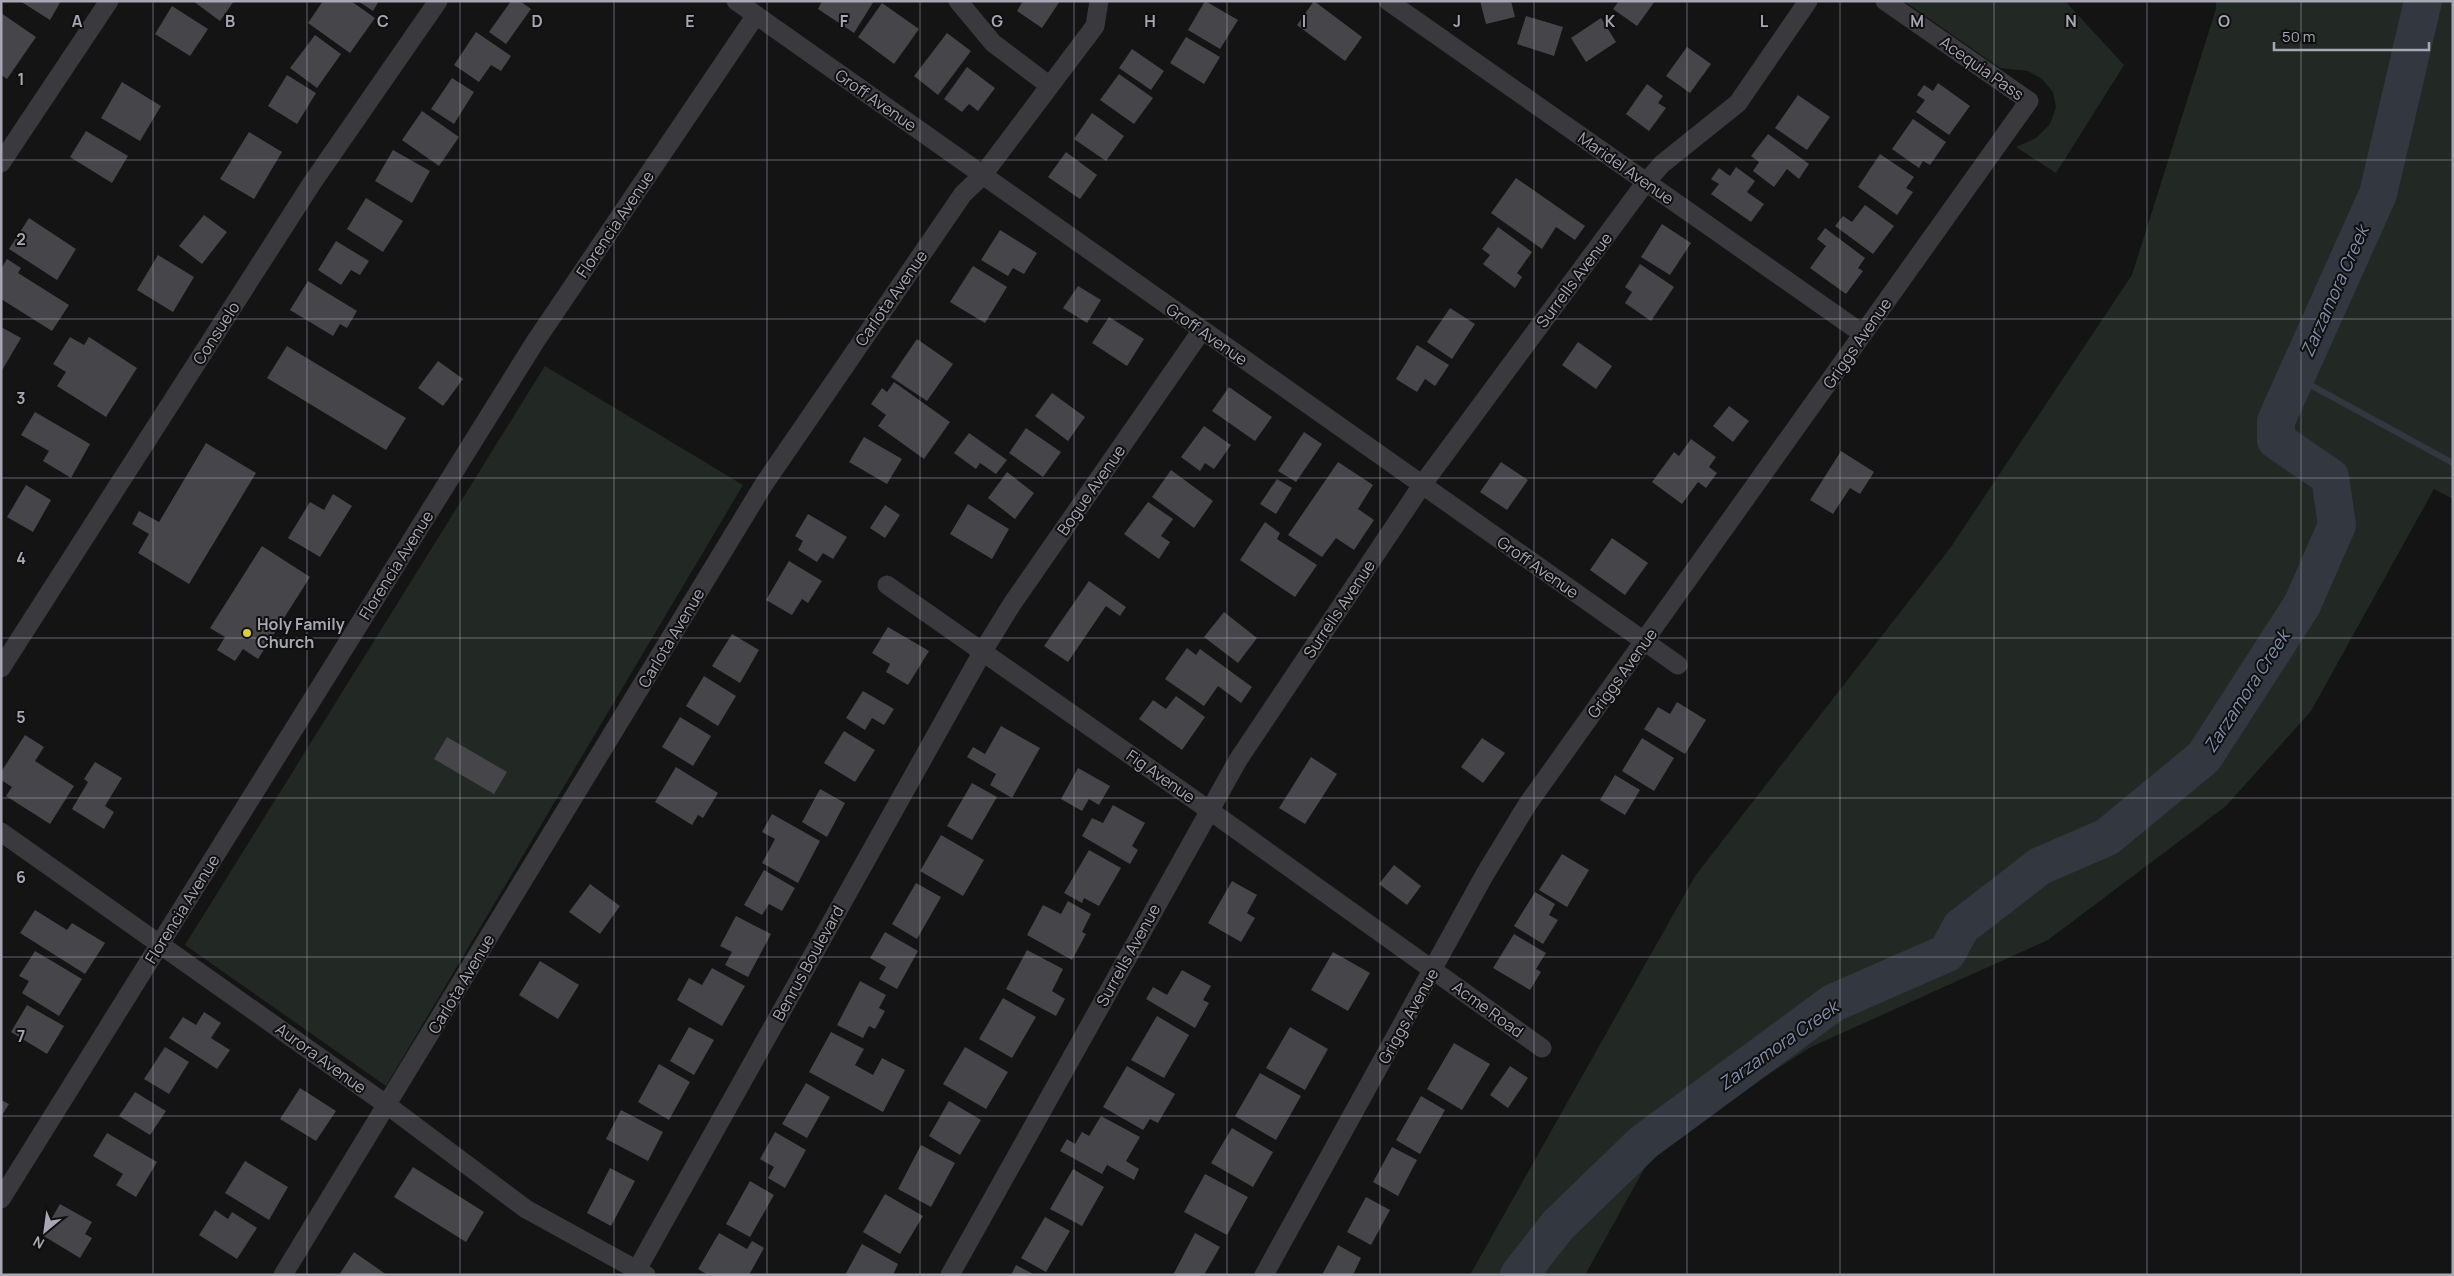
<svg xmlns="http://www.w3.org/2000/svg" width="2454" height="1276" font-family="Manrope,sans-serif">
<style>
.green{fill:#222925}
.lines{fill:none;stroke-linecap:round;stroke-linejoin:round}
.stream{stroke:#323740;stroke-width:6}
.river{stroke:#323740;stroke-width:38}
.building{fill:#46464a}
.minor{stroke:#3a3a3e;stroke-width:19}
.grid{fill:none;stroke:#a7a8b4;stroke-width:1;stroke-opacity:0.55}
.poi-dot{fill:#dbce46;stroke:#0f0f10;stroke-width:2}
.labels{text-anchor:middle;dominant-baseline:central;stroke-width:4;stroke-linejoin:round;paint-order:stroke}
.street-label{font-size:16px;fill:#a7a8b4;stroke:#0f0f10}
.poi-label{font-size:16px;font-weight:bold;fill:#a7a8b4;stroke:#0f0f10;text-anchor:start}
.water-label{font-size:18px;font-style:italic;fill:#828dab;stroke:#0f0f10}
.grid-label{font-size:16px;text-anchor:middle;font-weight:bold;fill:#a7a8b4;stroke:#0f0f10;stroke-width:4;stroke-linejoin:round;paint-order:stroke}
</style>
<rect width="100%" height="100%" fill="#141415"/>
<path class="green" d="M1904 1H2065L2124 65 2056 173 2016 147 2036 138 2050 124 2056 107 2053 92 2042 79 2028 71 2000 68Z
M2216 1H2453V499L2434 489 2311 711 2226 806 2048 940 1811 1047 1657 1146 1585 1275H1470L1695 876 1951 547 2132 275 2216 9Z
M545 366 743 485 386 1086 185 945Z"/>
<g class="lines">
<path class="stream" d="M2296 377 2453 463"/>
<path class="river" d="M1519 1275 1558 1225 1644 1142 1833 1003 1947 953 1961 927 2040 866 2107 837 2204 757 2302 605 2337 525 2330 477 2276 440V421L2378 194 2423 1"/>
</g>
<path class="building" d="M20 1H61L50 20Z
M193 1H234L220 21Z
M323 1H351L375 18 350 53 308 23Z
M358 1H379L373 11Z
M511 1H520L531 9 506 44 489 32Z
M822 1H874L854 33 818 9Z
M1023 1H1060L1042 28 1017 11Z
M1205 1 1238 20 1220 49 1188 30Z
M1314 1 1362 37 1345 61 1297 25Z
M1480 1H1511L1515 17 1486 24Z
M1619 1H1655L1637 26 1613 9Z
M882 3 919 29 894 64 858 37Z
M172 6 208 29 190 56 155 34Z
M1 13 36 37 7 79 1 75Z
M1526 16 1563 27 1554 56 1517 44Z
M1601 18 1616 42 1586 62 1571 38Z
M476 32 511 56 501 71 491 65 479 82 454 65Z
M947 33 971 51 938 95 914 76Z
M315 35 341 54 317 88 290 68Z
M1186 37 1220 57 1204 84 1170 63Z
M1687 47 1711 64 1690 93 1666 76Z
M1132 49 1164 71 1151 90 1119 68Z
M967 67 995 88 978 111 969 104 962 112 944 99Z
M1119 74 1153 98 1134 124 1100 100Z
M287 75 316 93 297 124 268 106Z
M452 78 474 92 454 124 431 109Z
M122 82 161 106 140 141 101 118Z
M1938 83 1970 106 1949 135 1916 112 1925 100 1917 95 1924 85 1933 91Z
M1647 84 1663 96 1658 103 1666 108 1649 131 1626 114Z
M1798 95 1830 117 1807 150 1775 128Z
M422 111 459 137 439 166 402 140Z
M1092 113 1124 136 1106 161 1074 139Z
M1913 119 1946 142 1930 165 1923 161 1919 168 1892 149Z
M86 131 128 156 112 183 70 157Z
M249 132 282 152 254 199 220 179Z
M1768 134 1809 164 1799 179 1787 169 1774 187 1753 171 1759 162 1751 156Z
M393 150 430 171 412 203 375 181Z
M1066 152 1097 175 1080 199 1048 177Z
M1880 154 1914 177 1906 188 1913 192 1897 215 1858 187Z
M1736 167 1755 181 1747 192 1764 204 1751 222 1711 194 1719 184 1711 179 1719 168 1730 176Z
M1516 178 1585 226 1575 240 1556 227 1542 249 1491 213Z
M366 198 403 221 383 252 347 229Z
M1865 205 1894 226 1873 254 1835 226 1843 216 1852 222Z
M204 215 227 232 202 264 179 246Z
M29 218 76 249 57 280 9 249Z
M1662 224 1691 243 1670 275 1641 257Z
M1498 227 1532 252 1517 273 1522 277 1515 288 1483 264 1490 255 1482 249Z
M1825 228 1865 258 1858 268 1863 271 1846 294 1810 268 1826 246 1817 239Z
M1000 230 1037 253 1024 274 1013 268 1008 276 981 260Z
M336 241 369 261 360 275 351 270 341 285 318 270Z
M158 255 194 277 173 312 137 290Z
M7 259 21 268 18 273 69 305 52 331 1 299V269Z
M1640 264 1674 287 1651 321 1625 303 1632 292 1625 287Z
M973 266 1007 287 985 323 950 302Z
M308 281 357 311 347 328 340 324 333 336 290 310Z
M1078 286 1101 300 1087 323 1063 308Z
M1450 308 1475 324 1452 359 1427 342Z
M1109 317 1144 339 1127 366 1092 343Z
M1 327 21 338 1 372Z
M70 337 84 345 89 337 137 368 106 417 57 386 66 372 53 364Z
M917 339 953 364 927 401 891 377Z
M1578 342 1612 366 1596 389 1562 365Z
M1417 345 1449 365 1435 386 1425 379 1417 392 1396 379Z
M287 346 406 418 386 450 267 378Z
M438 361 463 379 443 406 418 388Z
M894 382 950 422 924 459 878 426 886 415 871 404 882 388 887 392Z
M1229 387 1272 417 1255 441 1212 411Z
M1052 393 1085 417 1068 441 1035 416Z
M1729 406 1749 421 1733 442 1713 426Z
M35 412 90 444 71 478 43 461 49 451 21 435Z
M1204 426 1231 445 1214 469 1205 463 1200 471 1181 457Z
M1026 428 1061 452 1043 477 1009 453Z
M1304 432 1322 444 1296 482 1278 471Z
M969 433 1007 460 996 474 980 463 976 469 954 453Z
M864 437 902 459 887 484 849 462Z
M1691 439 1716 457 1709 467 1717 473 1706 488 1698 482 1682 504 1652 482 1674 452 1679 456Z
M206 443 256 473 189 584 138 553 149 534 132 524 139 511 159 522Z
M1841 451 1874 472 1860 494 1850 488 1833 514 1810 500Z
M1338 462 1373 485 1358 509 1374 520 1354 550 1336 538 1322 557 1288 535Z
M1501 462 1528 480 1507 510 1480 492Z
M1171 470 1213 501 1194 528 1152 497Z
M1007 472 1034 493 1015 519 988 498Z
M1277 479 1292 488 1276 514 1260 504Z
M26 485 51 500 33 532 7 517Z
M333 494 352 506 320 557 288 538 310 502 324 510Z
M1148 502 1173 519 1161 536 1170 542 1159 559 1124 534Z
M968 504 1009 529 992 559 950 534Z
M885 505 900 515 885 538 870 528Z
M808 514 847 537 833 559 823 553 817 562 798 550 803 541 795 536Z
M1265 522 1280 533 1277 539 1317 565 1295 597 1240 560Z
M1612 538 1648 563 1625 595 1590 570Z
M262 546 310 577 258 659 243 649 235 661 217 650 225 637 210 628Z
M789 561 822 581 808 603 802 599 792 615 766 600Z
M1089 581 1126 607 1120 616 1106 606 1068 662 1044 646Z
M1224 612 1257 638 1238 663 1204 637Z
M888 627 929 651 908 685 886 672 890 664 872 653Z
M732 634 759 650 740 683 712 666Z
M1187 648 1196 655 1200 649 1252 687 1241 703 1218 686 1204 706 1165 679Z
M704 676 736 696 718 726 686 706Z
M863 691 894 709 884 725 872 718 865 730 846 718Z
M1176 696 1205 717 1182 750 1139 719 1153 700 1166 709Z
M1677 702 1706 720 1685 754 1644 729 1658 707 1670 714Z
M680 717 711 736 693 766 662 747Z
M1001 726 1040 748 1012 798 990 785 996 774 967 757 973 747 985 754Z
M844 731 875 750 855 782 824 763Z
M25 735 44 747 35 761 74 786 50 824 6 796 12 787 1 780V772Z
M447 737 507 772 494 794 434 759Z
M1482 738 1505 753 1483 783 1461 767Z
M1642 738 1674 758 1654 791 1622 771Z
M1311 757 1337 774 1305 824 1279 808Z
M95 762 122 778 105 806 114 812 104 829 72 809 88 782 84 779Z
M676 767 718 793 703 818 698 815 692 825 655 802Z
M1078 768 1110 786 1099 805 1089 799 1082 811 1061 799Z
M1615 775 1640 790 1625 815 1600 800Z
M972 783 997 797 972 840 947 826Z
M820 789 845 803 827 837 802 822Z
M1113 805 1145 823 1132 846 1138 850 1130 864 1082 836 1092 818 1103 823Z
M772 814 820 841 798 883 762 863 775 839 762 832Z
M941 835 984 860 963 896 920 871Z
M1089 850 1121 868 1099 906 1084 898 1082 903 1064 893Z
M1562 854 1589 870 1567 907 1539 890Z
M1394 865 1421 886 1407 905 1379 884Z
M764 870 795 888 782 911 769 904 762 915 744 905Z
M1232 881 1257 895 1247 913 1255 918 1241 942 1208 923Z
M916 883 941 897 917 939 892 924Z
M590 884 620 906 600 934 569 912Z
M1535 892 1555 904 1549 915 1558 920 1543 944 1514 926Z
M1068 901 1091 914 1082 932 1086 934 1072 960 1027 935 1043 905 1061 914Z
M35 910 67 930 72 923 105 943 85 974 20 933Z
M736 916 771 934 748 977 725 965 732 952 720 946Z
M885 932 918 951 897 989 879 979 886 967 870 958Z
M1514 934 1546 953 1536 969 1541 972 1530 990 1493 968Z
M1027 950 1063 969 1052 991 1065 999 1056 1016 1006 989Z
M35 951 82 979 59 1016 22 993 29 981 19 976Z
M1333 952 1370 973 1348 1011 1311 990Z
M540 961 579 985 558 1019 519 995Z
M712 968 745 986 722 1026 677 1000 689 978 702 985Z
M1182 970 1211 986 1203 1000 1209 1003 1195 1028 1146 999 1153 987 1167 995Z
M860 981 886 995 879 1008 885 1011 875 1029 869 1026 863 1038 837 1025Z
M1003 998 1036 1017 1012 1058 979 1039Z
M27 1005 64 1026 47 1054 11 1032Z
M204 1012 221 1023 211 1038 230 1050 217 1069 169 1038 183 1017 196 1025Z
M1157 1016 1189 1035 1164 1078 1131 1060Z
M689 1027 714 1040 694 1075 670 1061Z
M1290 1027 1328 1049 1305 1090 1266 1068Z
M831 1032 864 1049 855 1065 873 1075 882 1058 905 1070 883 1112 809 1072Z
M1454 1043 1490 1064 1462 1110 1427 1089Z
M165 1047 189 1062 169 1094 144 1079Z
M965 1047 1008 1072 986 1109 943 1084Z
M659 1064 690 1082 669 1120 638 1102Z
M1127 1066 1175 1094 1158 1123 1150 1119 1143 1130 1103 1107Z
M1510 1066 1528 1078 1508 1108 1490 1095Z
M1260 1073 1301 1096 1276 1140 1235 1116Z
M806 1083 830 1097 807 1138 782 1124Z
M300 1088 336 1111 316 1141 280 1119Z
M135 1092 166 1111 150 1135 119 1116Z
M1421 1096 1445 1110 1420 1154 1396 1140Z
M1 1100 9 1104 1 1117Z
M949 1101 981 1120 960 1155 929 1136Z
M621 1110 663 1132 648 1161 606 1139Z
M1101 1116 1140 1137 1126 1161 1139 1169 1134 1180 1107 1165 1102 1174 1060 1151 1067 1139 1075 1144 1082 1132 1089 1136Z
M1232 1128 1273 1152 1253 1187 1211 1163Z
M775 1132 806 1150 785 1188 768 1178 774 1167 760 1159Z
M107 1133 157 1162 136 1197 116 1185 123 1174 93 1156Z
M921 1145 955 1163 931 1207 898 1189Z
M1392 1147 1417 1160 1398 1196 1373 1182Z
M245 1161 288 1187 269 1220 225 1193Z
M413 1167 484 1212 466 1242 394 1197Z
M610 1168 635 1181 611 1226 587 1213Z
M1073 1169 1104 1187 1082 1226 1050 1209Z
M1205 1174 1248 1197 1227 1235 1184 1212Z
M750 1181 774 1195 750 1237 726 1224Z
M885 1194 923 1216 900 1254 863 1232Z
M1366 1197 1390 1210 1371 1245 1347 1232Z
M60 1204 92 1222 85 1234 92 1238 80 1258 42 1235Z
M215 1210 228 1219 232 1212 257 1228 237 1259 199 1235Z
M1045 1217 1070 1231 1046 1272 1021 1258Z
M719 1233 747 1249 752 1241 764 1248 749 1275H708L698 1269Z
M1195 1233 1220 1247 1204 1275H1173Z
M862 1244 898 1264 893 1275H845Z
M1338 1245 1361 1258 1353 1275H1322Z
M354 1252 387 1275H339Z
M1016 1265 1035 1275H1011Z"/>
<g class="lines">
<path class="minor" d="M736 1 1678 665
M958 1 993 43 1050 86
M1388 1 1863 334
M1 163 109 1
M887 585 1209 810 1542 1048
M1 668 312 183 438 1
M1 832 387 1105 526 1209 646 1275
M1 1199 535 342 756 15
M283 1275 764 484 963 194 982 176 1095 26 1099 1
M634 1275 983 651 1012 604 1202 330
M950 1275 1238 760 1422 485 1646 182 1662 164 1738 103 1808 1
M1264 1275 1485 874 1527 805 2029 101 1885 1"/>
</g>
<path class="grid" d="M153 1V1275M307 1V1275M460 1V1275M614 1V1275M767 1V1275M920 1V1275M1074 1V1275M1227 1V1275M1380 1V1275M1534 1V1275M1687 1V1275M1840 1V1275M1994 1V1275M2147 1V1275M2301 1V1275M1 160H2453M1 319H2453M1 478H2453M1 638H2453M1 798H2453M1 957H2453M1 1116H2453"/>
<circle class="poi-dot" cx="247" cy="633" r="5"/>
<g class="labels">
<g class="street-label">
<text transform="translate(1982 68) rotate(35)">Acequia Pass</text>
<text transform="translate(876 100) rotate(35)">Groff Avenue</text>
<text transform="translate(1626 168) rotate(35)">Maridel Avenue</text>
<text transform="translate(615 224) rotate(-56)">Florencia Avenue</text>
<text transform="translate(1574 280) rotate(-53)">Surrells Avenue</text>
<text transform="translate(891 298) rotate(-55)">Carlota Avenue</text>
<text transform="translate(216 333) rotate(-57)">Consuelo</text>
<text transform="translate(1207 334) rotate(35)">Groff Avenue</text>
<text transform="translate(1857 343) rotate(-55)">Griggs Avenue</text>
<text transform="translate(1091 490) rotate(-55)">Bogue Avenue</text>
<text transform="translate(396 565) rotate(-58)">Florencia Avenue</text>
<text transform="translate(1538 567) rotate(35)">Groff Avenue</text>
<text transform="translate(1339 609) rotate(-56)">Surrells Avenue</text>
<text transform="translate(671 638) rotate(-59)">Carlota Avenue</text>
<text transform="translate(1622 673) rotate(-54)">Griggs Avenue</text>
<text transform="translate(1161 776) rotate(35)">Fig Avenue</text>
<text transform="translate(182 909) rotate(-58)">Florencia Avenue</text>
<text transform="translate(1128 955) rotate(-61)">Surrells Avenue</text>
<text transform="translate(808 963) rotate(-61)">Benrus Boulevard</text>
<text transform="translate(461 984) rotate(-59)">Carlota Avenue</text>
<text transform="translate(1488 1009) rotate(36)">Acme Road</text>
<text transform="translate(1408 1016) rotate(-61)">Griggs Avenue</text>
<text transform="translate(321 1058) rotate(36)">Aurora Avenue</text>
</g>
<g class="poi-label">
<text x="257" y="624">Holy Family<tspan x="257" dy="18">Church</tspan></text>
</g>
<g class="water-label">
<text transform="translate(2334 291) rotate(-66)">Zarzamora Creek</text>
<text transform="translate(2246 691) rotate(-57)">Zarzamora Creek</text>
<text transform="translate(1778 1045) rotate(-35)">Zarzamora Creek</text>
</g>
</g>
<g class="grid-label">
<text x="77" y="27">A</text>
<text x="230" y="27">B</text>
<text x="383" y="27">C</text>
<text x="537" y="27">D</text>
<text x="690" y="27">E</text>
<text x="844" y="27">F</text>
<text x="997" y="27">G</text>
<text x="1150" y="27">H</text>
<text x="1304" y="27">I</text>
<text x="1457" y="27">J</text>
<text x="1610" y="27">K</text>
<text x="1764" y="27">L</text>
<text x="1917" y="27">M</text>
<text x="2071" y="27">N</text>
<text x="2224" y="27">O</text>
<text x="21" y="85">1</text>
<text x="21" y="245">2</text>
<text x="21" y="404">3</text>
<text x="21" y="564">4</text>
<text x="21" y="723">5</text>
<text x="21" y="883">6</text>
<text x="21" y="1042">7</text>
</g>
<rect width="2454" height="1276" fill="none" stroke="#a7a8b4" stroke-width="5"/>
<g transform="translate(45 1231) rotate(209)" stroke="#0f0f10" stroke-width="4" paint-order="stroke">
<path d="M0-4L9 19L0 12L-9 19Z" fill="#a7a8b4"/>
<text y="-8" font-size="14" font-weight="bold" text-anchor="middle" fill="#a7a8b4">N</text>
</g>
<path d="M2274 42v8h155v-8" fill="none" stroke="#a7a8b4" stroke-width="2.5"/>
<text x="2282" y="42" font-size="15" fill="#a7a8b4" stroke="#0f0f10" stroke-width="4" paint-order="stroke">50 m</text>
</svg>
